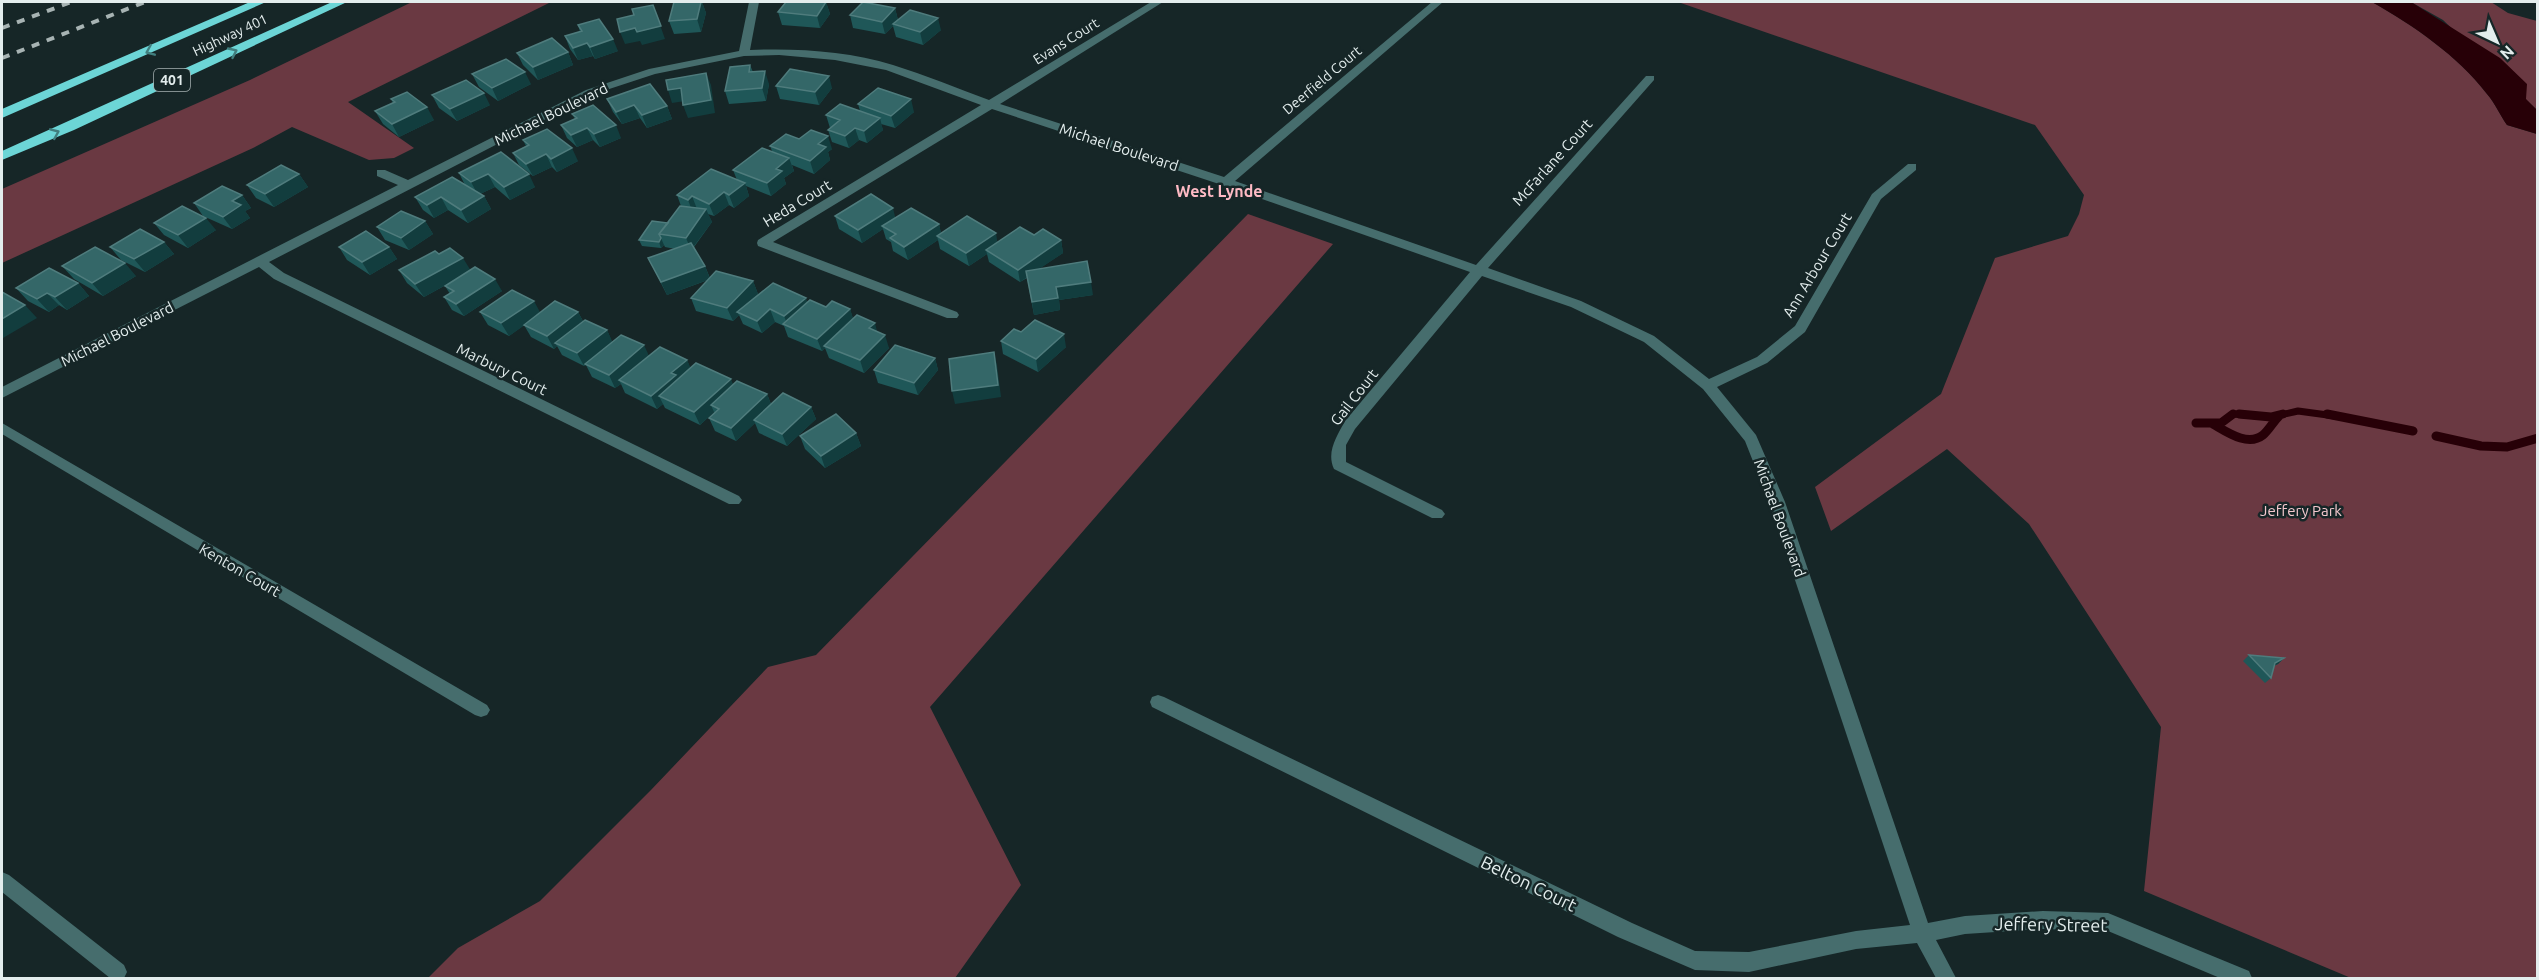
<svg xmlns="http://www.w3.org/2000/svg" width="2539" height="980" font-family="Ubuntu,sans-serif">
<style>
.green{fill:#6a3942}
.water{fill:#270007}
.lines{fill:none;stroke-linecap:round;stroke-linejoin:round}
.stream-far1{stroke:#270007;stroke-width:7}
.stream{stroke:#270007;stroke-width:9}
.street{fill:#466d6d;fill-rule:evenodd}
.highway{fill:#6cd5d6;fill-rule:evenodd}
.rail{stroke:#a7b3b3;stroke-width:4;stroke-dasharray:8 8;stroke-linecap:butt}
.wall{fill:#1f5758}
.shaded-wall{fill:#123d3e}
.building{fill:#346768;stroke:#4f7c7d;stroke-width:1.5}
.oneway{stroke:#417e7e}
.labels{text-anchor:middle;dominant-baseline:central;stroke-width:5;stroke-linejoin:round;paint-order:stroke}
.far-street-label{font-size:14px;fill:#e3eded;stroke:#162627}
.shield{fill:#162627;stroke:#a6b1b2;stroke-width:1.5}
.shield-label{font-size:14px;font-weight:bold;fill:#e3eded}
.street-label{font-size:15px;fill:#e3eded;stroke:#162627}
.park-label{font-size:15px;fill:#f4c8ce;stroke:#162627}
.neighbourhood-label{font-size:16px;font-weight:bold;fill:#febac4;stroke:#162627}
.near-street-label{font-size:18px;fill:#e3eded;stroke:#162627}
</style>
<rect width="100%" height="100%" fill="#162627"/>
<path class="green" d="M412 2H551L348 102 414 148 394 158 369 160 292 127 253 148 2 263V189L250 80Z
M1678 2H2372C2414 26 2457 55 2487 94 2495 103 2500 115 2507 125L2537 134V978H2351L2144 891 2161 727 2029 524 1947 449 1831 531 1815 487 1941 394 1995 258 2068 236 2079 214 2084 195 2035 125Z
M2411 2H2491L2508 13 2537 21V110L2443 20Z
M1248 214 1333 244 930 707 1021 885 955 978H428L458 948 540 901 651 790 768 667 816 655Z"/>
<path class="water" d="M2372 2H2411L2500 58 2527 84 2526 99 2537 110V134L2507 125C2500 115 2495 103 2487 94 2457 55 2414 26 2372 2Z"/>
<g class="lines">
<path class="stream-far1" d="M2231 416 2234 414 2258 416
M2276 416 2298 411 2335 416"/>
<path class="stream" d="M2239 414 2271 417 2283 414
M2327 414 2413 431
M2196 423H2221L2233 414
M2213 424C2227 432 2248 447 2263 435 2269 430 2273 422 2279 416
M2436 436 2481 446 2507 447 2538 438"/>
<path class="street" d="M749 2H759L750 50C797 48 848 51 893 65 925 75 957 88 989 100L1151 2H1163L1000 104 1224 177 1432 2H1443L1235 181 1476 265 1646 76H1654V80L1488 268 1581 301 1654 336 1709 379 1757 357 1795 326 1872 194 1908 164H1916V170L1881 199 1805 332 1767 363 1717 387 1756 435 1785 502 1928 923 1965 916 2043 911 2108 913 2249 971 2252 978H2220L2108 931 2043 929 1965 934 1936 940 1956 978H1936L1917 943 1856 949 1749 972 1695 970 1618 937 1152 707 1150 702 1152 697 1158 695 1164 697 1632 923 1695 951 1749 952 1856 931 1910 925 1769 502 1745 441 1703 389 1644 342 1571 307 1482 276 1355 429 1346 445V462L1442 510 1445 514 1442 518H1432L1334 469C1326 452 1337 436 1345 421L1470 272 1222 185 992 109 773 242 957 312 959 315 957 318H947L758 246 757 243 758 240 981 105 886 70 835 60 779 55 744 56 655 74 594 94 269 262 284 273 739 496 742 500 739 504H729L274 279 259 267 2 398V387L398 185 377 176V170H385L408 180 586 90 649 69 739 51Z
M2 423 487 705 490 710 487 715 481 717 475 715 2 434Z
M2 872 9 875 124 965 127 972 124 978H110L2 892Z"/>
<path class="highway" d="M250 2H266L2 118V109Z
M332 2H347L74 130 2 160V151Z"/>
<path class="rail" d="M2 28 71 2
M2 58 145 2"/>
</g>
<path class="wall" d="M682 2H702L706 13 701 32 674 34 669 21Z
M826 2 830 14 820 28 782 25 778 12Z
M895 8 898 20 941 30 923 45 896 37 893 26 885 34 853 28 850 15Z
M578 25 618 51 595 59 593 56 578 60 570 49 565 36 580 32Z
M568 52 573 65 538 80 523 65 517 53Z
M750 65 753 72 769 84 766 101 729 104 725 91Z
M472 74 531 84 498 101 479 87Z
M776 86 832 88 819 105 780 99Z
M432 95 490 105 457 121 439 108Z
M391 99 434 120 399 137 383 124 375 111 393 103Z
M607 99 667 106 672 119 647 128 640 118 622 124 613 112Z
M858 104 914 112 895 128 881 124 883 130 867 143 859 140 849 148 832 142 828 130 830 128 826 115 860 111Z
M572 114 621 138 600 147 593 140 577 147 567 138 561 125 575 119Z
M799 139 832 149 828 152 830 160 814 174 792 165 794 171 784 178 786 184 771 196 746 186 749 196 734 208 729 205 714 216 708 214 712 222 694 247 705 266 710 278 753 281 758 294 753 299 807 302 826 307 850 309 853 319 877 332 889 348 864 373 829 358 825 348 822 351 788 337 784 326 775 322 762 333 743 324 739 315 733 321 696 311 691 298 708 280 667 295 648 258 675 249 665 247 664 245 661 248 642 246 639 240 668 223 681 206 677 195 737 180 733 170 772 151 770 146Z
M523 140 578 161 557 172 552 167 533 176 519 165 513 153 526 146Z
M501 152 535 187 510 200 495 187 480 194 484 196 491 209 468 223 448 210 434 218 423 210 415 197 465 185 459 173Z
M299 174 308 187 274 207 256 198 247 185Z
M242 195 251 208 245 211 250 218 232 229 203 216 194 203Z
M835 216 895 218 939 224 941 234 997 242 1034 235 1061 240 1063 253 1040 268 1093 295 1059 300 1060 310 1034 315 1027 278 1020 282 989 262 987 254 969 266 940 249 938 240 908 260 893 251 891 242 886 239 883 229 862 243 839 229Z
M425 221 433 234 409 250 385 240 377 227Z
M154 223 216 230 188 248 164 235Z
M164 242 174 254 145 272 121 260 110 247Z
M339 247H389L397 259 370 275 347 260Z
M439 254 470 270 502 291 464 316 452 310 444 297 450 294 445 286 455 280 424 297 407 283 399 270Z
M62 266 136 276 103 296 74 279Z
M78 283 89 296 67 310 59 305 49 312 28 301 16 288Z
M480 312H578L583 321 607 330 612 342 649 356 687 360 690 368 733 384 767 394 771 404 811 407 816 419 787 446 759 433 755 423 736 441 715 431 709 418 714 413V412L700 425 665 408 663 404 657 409 625 393 621 384 615 388 592 377 586 365 584 366 562 355 557 346 554 349 531 337 524 325 509 336 488 325Z
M1021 332 1066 347 1038 372 1003 354 1001 341Z
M935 358 938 370 918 395 878 383 874 370Z
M856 433 861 446 825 468 805 449 800 436Z
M2249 655 2284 658 2278 664 2274 666 2271 678 2265 683 2243 661Z"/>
<path class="shaded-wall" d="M701 2H702L706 13 701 32 697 19Z
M826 2 830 14 820 28 817 16Z
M653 5 665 39 642 45 640 41 625 44 620 32Z
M895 8 898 20 893 24V26L885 34 882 22Z
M938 18 941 30 923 45 920 32Z
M613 39 618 51 595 59 590 47Z
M587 43 593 56 578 60 573 48Z
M568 52 573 65 538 80 533 67Z
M765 71 769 84 766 101 762 88Z
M525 72 531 84 498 101 492 88Z
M706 73 711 85 715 113 688 118 683 105Z
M829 76 832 88 819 105 815 92Z
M681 88 685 101 672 103 668 90Z
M484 93 490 105 457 121 450 109Z
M911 99 914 112 895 128 891 116Z
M634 105 640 118 622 124 616 112Z
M667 106 672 119 647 128 642 115Z
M427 107 434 120 399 137 392 124Z
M880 118 883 130 867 143 864 131Z
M616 125 621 138 600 147 594 134Z
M587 128 593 140 577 147 571 135Z
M855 128 859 140 849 148 845 136Z
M828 136 832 149 828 152 830 160 814 174 810 161 818 144Z
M572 148 578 161 557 172 551 159Z
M546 154 552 167 533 176 526 164Z
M789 158 794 171 784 178 786 184 771 196 767 183 776 169Z
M299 174 308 187 274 207 265 194Z
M488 174 495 187 478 195 471 182Z
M529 174 535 187 510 200 504 187Z
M745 183 749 196 734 208 729 195Z
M724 192 729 205 714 216 709 204Z
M242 195 251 208 245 211 250 218 232 229 223 217 232 201Z
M484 196 491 209 468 223 461 210Z
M692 196 697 209 693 213 688 200Z
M441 197 448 210 434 218 427 205Z
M893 208 896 221 882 226 883 229 862 243 858 230Z
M706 209 712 222 691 250 686 238Z
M206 218 216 230 188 248 178 235Z
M425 221 433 234 409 250 401 238Z
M939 224 942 237 937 236 938 240 908 260 904 247Z
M996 233 998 246 986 250 987 254 969 266 966 253Z
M661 238 664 245 661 248 659 242Z
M1061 240 1063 253 1020 282 1018 270Z
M164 242 174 254 145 272 134 259Z
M389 247 397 259 370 275 362 262Z
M463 258 471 271 424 297 415 284Z
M125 263 136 276 103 296 92 283Z
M705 266 710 279 667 295 661 282Z
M495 279 502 291 464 316 456 304Z
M753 281 758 294 740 313 737 312 739 315 733 321 727 308Z
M1091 282 1093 295 1059 300 1060 310 1034 315 1032 302 1056 287Z
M78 283 89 296 67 310 55 297Z
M47 293 59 305 49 312 37 299Z
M806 298 810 310 788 326 784 316Z
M534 301 541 314 509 336 501 323Z
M25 305 37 318 3 338 2 336V319Z
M770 309 775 322 762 333 757 321Z
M850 309 854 321 824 346 825 348 822 351 817 339Z
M578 312 585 325 555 343 557 346 554 349 547 336Z
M875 323 878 335 869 328Z
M607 330 613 343 584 366 577 353Z
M1064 334 1066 347 1038 372 1036 359Z
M885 335 889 348 864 373 860 360Z
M644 345 650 358 619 380 621 384 615 388 609 375Z
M994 352 997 365 1001 397 955 404 952 391Z
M935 358 938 370 918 395 914 383Z
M687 360 693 373 659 396 663 404 657 409 651 396 671 373Z
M731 379 736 392 711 405 714 412 700 425 694 412Z
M767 394 772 407 754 420 755 423 736 441 731 428Z
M811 407 816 419 787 446 782 434Z
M856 433 861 446 825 468 821 456Z
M2284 658 2278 664 2269 668 2275 663Z"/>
<path class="building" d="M674 2H701L697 19 669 21Z
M786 2H826L817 16 778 12Z
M863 2 895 8 882 22 850 15Z
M653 5 661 26 637 32 635 28 620 32 617 19 634 15 632 9Z
M910 10 938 18 920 32 893 24Z
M599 19 613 39 590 47 587 43 573 48 565 36 582 31 578 25Z
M552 38 568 52 533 67 517 53Z
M506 59 525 72 492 88 472 74Z
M750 65 749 72 765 71 762 88 725 91 730 67Z
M790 69 829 76 815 92 776 86Z
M706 73 711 100 683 105 681 88 668 90 666 80Z
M466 80 484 93 450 109 432 95Z
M650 84 667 106 642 115 634 105 616 112 607 99Z
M878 88 911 99 891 116 858 104Z
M407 92 427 107 392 124 375 111 395 102 391 99Z
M840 104 880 118 864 131 855 128 845 136 828 130 840 120 826 115Z
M593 105 616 125 594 134 587 128 571 135 561 125 577 118 572 114Z
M547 129 572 148 551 159 546 154 526 164 513 153 529 145 523 140Z
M811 130 828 136 818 144 826 147 810 161 770 146 786 134 799 139Z
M762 148 789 158 776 169 782 171 767 183 733 170Z
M501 152 529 174 504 187 488 174 471 182 459 173Z
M281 165 299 174 265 194 247 185Z
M711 169 745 183 729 195 724 192 709 204 692 196 688 200 677 195Z
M452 177 484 196 461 210 441 197 427 205 415 197Z
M222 186 242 195 232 201 241 205 223 217 194 203Z
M871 194 893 208 858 230 835 216Z
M182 206 206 218 178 235 154 223Z
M680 206 706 209 686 238 659 234Z
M911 208 939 224 904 247 890 238 896 234 882 226Z
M401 211 425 221 401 238 377 227Z
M967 216 996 233 966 253 937 236Z
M652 221 668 223 659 234 661 238 659 242 639 240Z
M1020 227 1034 235 1043 229 1061 240 1018 270 986 250Z
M140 229 164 242 134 259 110 247Z
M366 231 389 247 362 262 339 247Z
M691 243 705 266 661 282 648 258Z
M95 247 125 263 92 283 62 266Z
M450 248 463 258 415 284 399 270 435 251 439 254Z
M1087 261 1091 282 1056 287 1058 298 1032 302 1026 271Z
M475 267 495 279 456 304 444 297 454 291 445 286Z
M49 268 78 283 55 297 47 293 37 299 16 288Z
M716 271 753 281 727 308 691 298Z
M773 283 806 298 784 316 770 309 757 321 737 312Z
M512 290 534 301 501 323 480 312Z
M2 292 25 305 2 319Z
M810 300 826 307 832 301 850 309 817 339 783 324Z
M555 301 578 312 547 336 524 325Z
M857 315 875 323 869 328 885 335 860 360 824 346Z
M585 320 607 330 577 353 555 343Z
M1035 320 1064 334 1036 359 1001 341 1014 329 1021 332Z
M621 335 644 345 609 375 585 364Z
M895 345 935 358 914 383 874 370Z
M660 347 687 360 671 373 676 375 651 396 619 380Z
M994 352 998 385 952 391 949 359Z
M696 363 731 379 694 412 659 396Z
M737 381 767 394 731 428 709 418 719 409 711 405Z
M783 393 811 407 782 434 754 420Z
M836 414 856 433 821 456 800 436Z
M2249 655 2284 658 2275 663 2271 678Z"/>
<defs><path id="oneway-chevron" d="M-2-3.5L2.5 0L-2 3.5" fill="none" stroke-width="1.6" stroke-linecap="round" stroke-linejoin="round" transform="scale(1.5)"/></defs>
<g class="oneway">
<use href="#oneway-chevron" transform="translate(150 51) rotate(157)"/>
<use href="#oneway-chevron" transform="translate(233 52) rotate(-25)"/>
<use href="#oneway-chevron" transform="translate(55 133) rotate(-23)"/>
</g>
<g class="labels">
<g class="far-street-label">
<text transform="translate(230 35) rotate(-25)">Highway 401</text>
<text transform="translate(1066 41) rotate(-32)">Evans Court</text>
<text transform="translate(1322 80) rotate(-40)">Deerfield Court</text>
</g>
<rect class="shield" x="154" y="69" width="36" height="22" rx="4.5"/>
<g class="shield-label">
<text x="172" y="80">401</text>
</g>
<g class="street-label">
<text transform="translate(551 114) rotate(-26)">Michael Boulevard</text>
<text transform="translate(1119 147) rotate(18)">Michael Boulevard</text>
<text transform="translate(1552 162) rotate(-48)">McFarlane Court</text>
<text transform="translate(797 203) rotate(-31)">Heda Court</text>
<text transform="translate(1817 265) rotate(-59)">Ann Arbour Court</text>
<text transform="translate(117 334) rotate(-27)">Michael Boulevard</text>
<text transform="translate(502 369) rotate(26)">Marbury Court</text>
<text transform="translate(1354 397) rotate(-52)">Gail Court</text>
<text transform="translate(1780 518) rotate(70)">Michael Boulevard</text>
<text transform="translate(240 570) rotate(30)">Kenton Court</text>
</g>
<g class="park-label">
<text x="2301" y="510">Jeffery Park</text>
</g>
<g class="neighbourhood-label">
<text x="1219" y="191">West Lynde</text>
</g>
<g class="near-street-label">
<text transform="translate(1529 883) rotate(26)">Belton Court</text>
<text transform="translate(2051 924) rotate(1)">Jeffery Street</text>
</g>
</g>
<rect width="2539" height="980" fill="none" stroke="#e3eded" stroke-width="6"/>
<g transform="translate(2497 42) rotate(136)" stroke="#162627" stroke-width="4.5" paint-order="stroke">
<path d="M0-4.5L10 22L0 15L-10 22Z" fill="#e3eded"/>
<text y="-9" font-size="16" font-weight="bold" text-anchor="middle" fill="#e3eded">N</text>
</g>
</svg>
